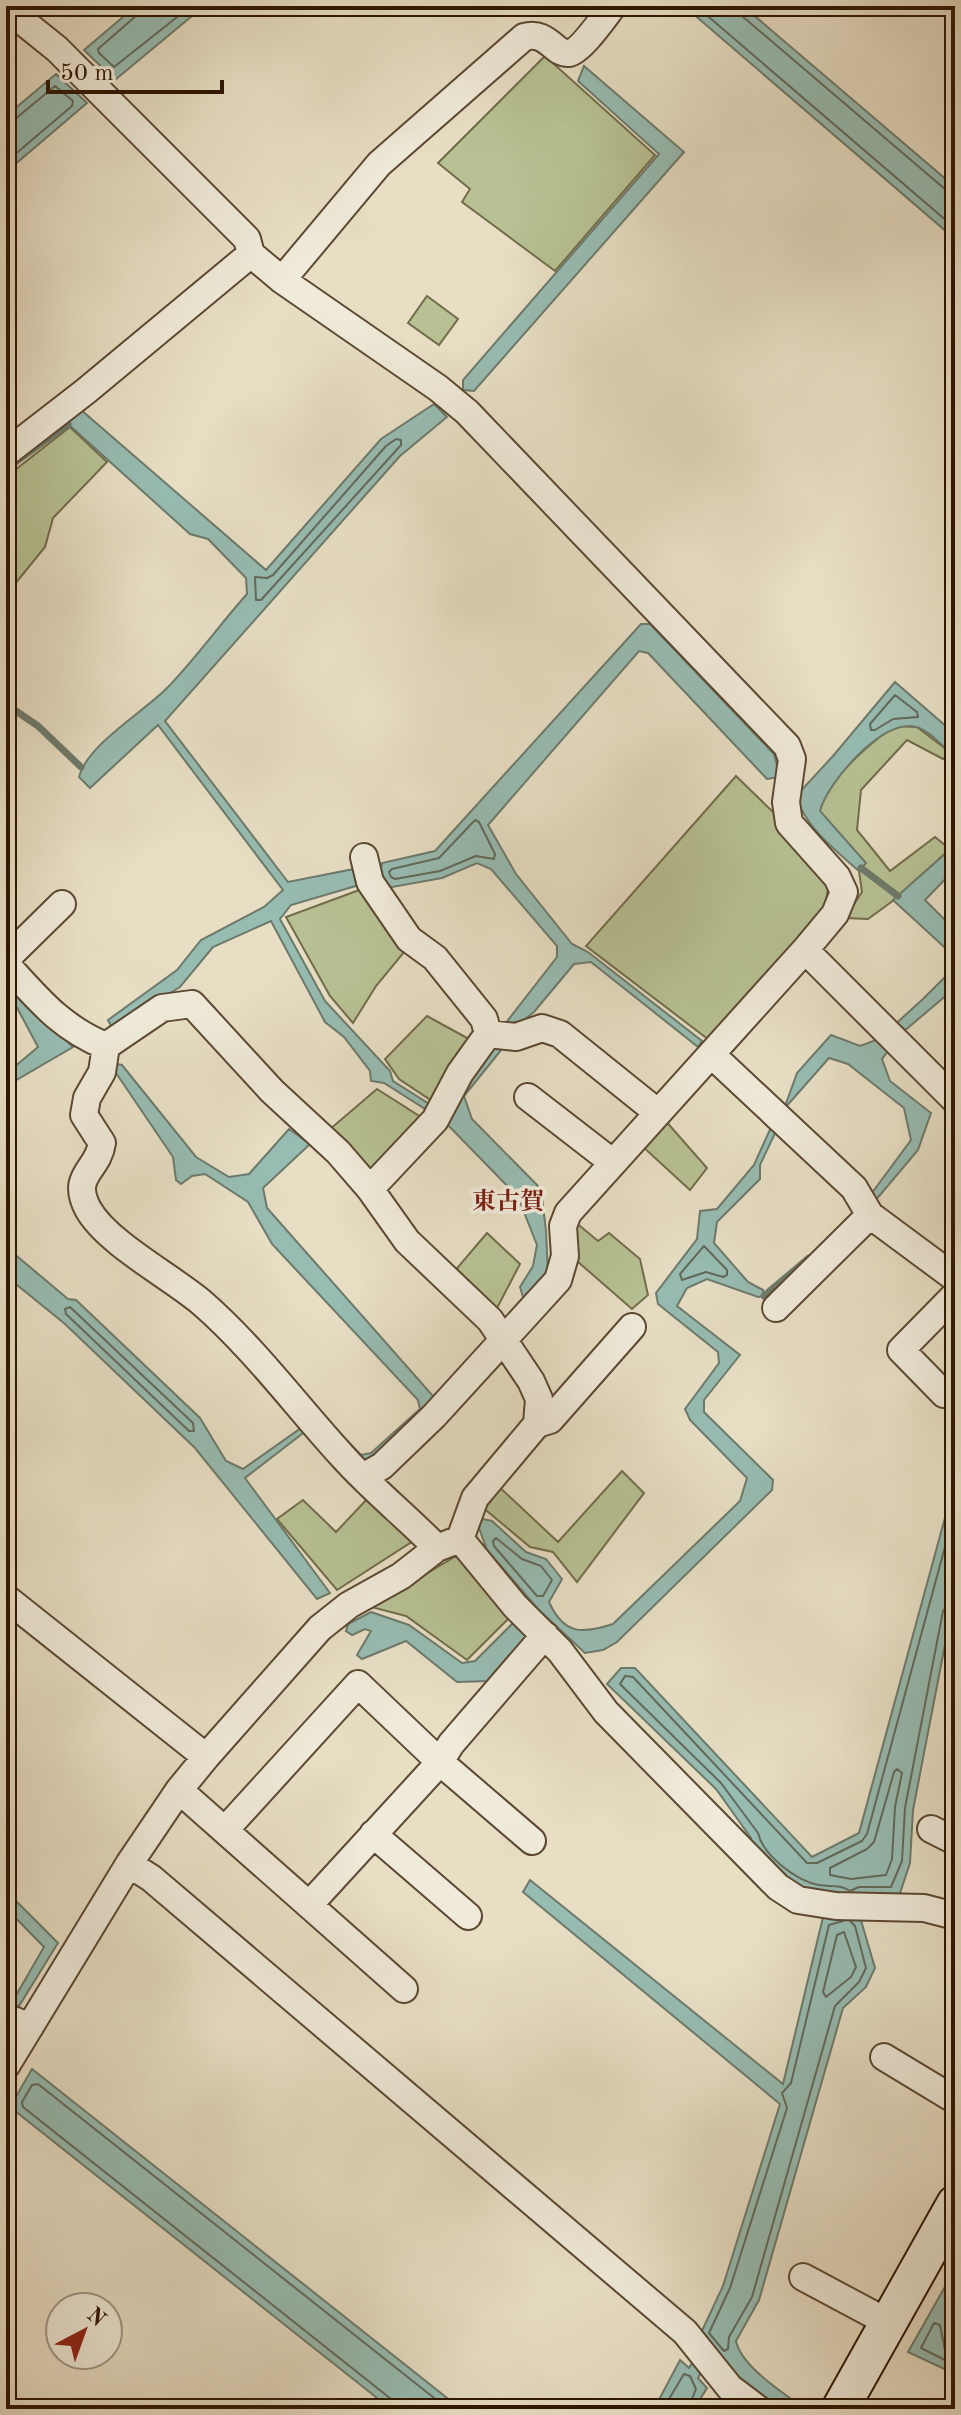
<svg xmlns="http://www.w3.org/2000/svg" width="961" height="2415" font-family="'Old Standard TT','Noto Serif JP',serif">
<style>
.green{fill:#b7c193;stroke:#726c4a;stroke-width:2}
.water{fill:#97bcb2;stroke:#6d7a6b;stroke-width:2}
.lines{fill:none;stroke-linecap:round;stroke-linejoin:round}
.shore{stroke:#62695a;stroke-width:2}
.stream{stroke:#6d7a6b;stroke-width:7}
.street-casing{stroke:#5c4832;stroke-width:30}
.secondary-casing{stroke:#2d1601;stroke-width:40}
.street{stroke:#efead9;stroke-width:26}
.secondary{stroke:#efead9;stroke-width:36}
.labels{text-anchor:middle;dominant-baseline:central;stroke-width:7;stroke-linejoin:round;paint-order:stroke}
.neighbourhood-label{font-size:24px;font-weight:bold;fill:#7a1f14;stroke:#efead9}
</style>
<rect width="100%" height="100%" fill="#e7dec4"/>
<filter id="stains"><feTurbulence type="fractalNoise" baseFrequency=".0025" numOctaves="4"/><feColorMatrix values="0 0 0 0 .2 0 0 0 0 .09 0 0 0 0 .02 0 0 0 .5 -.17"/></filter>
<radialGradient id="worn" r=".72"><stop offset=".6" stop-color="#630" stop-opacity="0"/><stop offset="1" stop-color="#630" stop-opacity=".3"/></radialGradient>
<path class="green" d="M545 56 655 155 555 271 462 202 470 189 438 163Z
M427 296 458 319 439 345 408 323Z
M70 427 107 462 53 518 45 547 15 584 6 575V477Z
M894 726 917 727 951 753 943 759 907 740 861 790 857 830 890 871 935 837 950 849 894 900 868 919 845 918 862 892 859 871 865 862 819 811C829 778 867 746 894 726Z
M736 776 774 813 784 832 829 884 823 917 709 1040 586 946Z
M362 889 405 951 376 986 353 1023 330 996 286 917Z
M427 1016 469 1039 435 1103 399 1079 385 1059Z
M377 1089 427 1121 370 1174 329 1130Z
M664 1119 707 1168 690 1190 642 1146Z
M574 1221 598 1241 609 1233 640 1259 648 1295 632 1309 577 1261Z
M487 1233 520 1264 496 1310 453 1273Z
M622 1471 644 1493 577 1582 553 1552 530 1547 481 1506 494 1482 558 1542Z
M369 1497 413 1541 337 1590 277 1519 303 1500 336 1532Z
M456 1556 510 1617 467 1660 406 1616 371 1607Z"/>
<path class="water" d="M136 6H204L115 80 84 50Z
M684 6H743L955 187V239Z
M584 66 684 152 474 391 463 390V380L659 154 578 81Z
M56 74 87 103 6 172V116Z
M434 404 447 417 400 456 165 721 288 882 354 869 359 885 291 905 280 919 325 1001 390 1071 393 1081 447 1115 462 1086 494 1048 502 1049 464 1096 472 1119 541 1189 546 1231 548 1273 525 1304 520 1287 533 1266 537 1245 518 1197 444 1121 384 1083 371 1081 370 1071 344 1037 325 1022 271 921 213 947 180 987 112 1028 108 1020 177 970 201 940 264 907 283 890 158 725 90 788 79 777C87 745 142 713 166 689 194 661 220 624 247 594L246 578 208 539 190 534 68 424 67 419 80 409 266 570 381 439Z
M641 624H650L774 754 780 777 767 779 648 653 639 651 488 825 516 874 572 944 588 952 702 1041 698 1047 591 962 574 964 534 1012 516 1026 505 1024 557 957V946L491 869 477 863 442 878 387 888 380 873 382 863 435 851Z
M895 682 955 734V757C944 748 929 730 916 727 883 717 827 783 820 811L866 863 859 871C834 849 806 828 796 796L833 756Z
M955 845V869L925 900 955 930V988L903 1032 882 1059 890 1081 931 1113 918 1150 875 1201 872 1193 911 1140 904 1108 848 1064 829 1058 784 1109 797 1073 831 1035 860 1046 879 1039 923 999 949 973 954 956 893 900Z
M6 981 73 1047 6 1086V1074L38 1047 6 987Z
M116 1064 122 1065 196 1157 229 1177 249 1174 289 1129 310 1144 263 1188 267 1208 433 1396 431 1405 370 1462H357L331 1430 336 1429 361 1455 371 1453 420 1409 418 1400 272 1244 248 1202 205 1174 192 1176 181 1184 176 1180 173 1157 116 1073Z
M772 1125 777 1129 760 1165V1179L717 1222 714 1243 748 1282 763 1290 764 1296 758 1297 707 1279 687 1288 677 1306 740 1355 704 1400V1412L773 1480 772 1490 617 1642 603 1650 585 1653 539 1610 487 1550 478 1525 483 1519 492 1521 526 1552 546 1559 562 1579 549 1602C564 1635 582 1634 613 1624L740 1501 747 1478 690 1420 685 1409 719 1363 718 1352 658 1304 656 1293 697 1239 700 1211 717 1209 754 1165Z
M6 1247 68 1299 76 1300 200 1418 226 1461 243 1469 304 1426 307 1430 245 1478 330 1593 317 1599 195 1448 65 1324 6 1276Z
M955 1481V1593L913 1810 910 1863 899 1896 860 1917 875 1968 866 1987 843 2008 759 2300 736 2341C741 2366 783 2393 804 2408L781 2409 729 2369 699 2337 723 2286 780 2104 523 1892 530 1880 783 2084 824 1913 816 1893 792 1884 750 1845 751 1838 716 1789 607 1684 621 1668H635L812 1857 859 1833Z
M371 1612 409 1625 462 1663 475 1661 515 1621 530 1635 491 1681 457 1682 406 1641 362 1659 357 1655 371 1631 365 1629 352 1635 346 1631 348 1624Z
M6 1891 58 1943 19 2006 11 2004 44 1947 6 1908Z
M32 2069 461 2409H391L10 2107Z
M955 2269V2297L947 2312 952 2352 955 2355V2374L908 2352Z
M680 2360 689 2368 694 2360 703 2369 698 2378 707 2388 694 2409H654Z"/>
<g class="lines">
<path class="shore" d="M140 6 137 15 98 49 99 53 114 67 191 6
M696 6 955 228
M738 6 742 16 946 190 955 192
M6 122 14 120 55 86 73 101 72 106 6 162
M396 439 401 440V445L261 600H256L255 577 267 578 273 575 386 446Z
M895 695 917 712 918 717 893 719 875 730H871L870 724Z
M475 820 479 822 495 854 494 859 476 856 440 871 395 879 391 877 389 872 392 869 439 858Z
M704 1246 727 1270V1275L723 1277 706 1272 682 1280 680 1274Z
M70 1307 193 1423 194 1431H189L66 1314 65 1309Z
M955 1510 867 1834 862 1841 817 1863H807L633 1677 625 1676 620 1684 721 1783 758 1833C763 1855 796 1881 819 1885 830 1887 840 1884 850 1891L859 1887H891L902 1861 905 1808 943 1611 948 1605 955 1604
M496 1538 522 1559 541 1566 552 1580 543 1596H537L494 1546 493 1541Z
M897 1769 902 1773 895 1807 892 1859 886 1875 851 1879 830 1875V1868L867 1849 874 1842 894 1772Z
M843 1921 829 1925 791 2083 782 2093 787 2108 730 2288 709 2333 724 2351 728 2349 729 2337 752 2297 835 2006 859 1982 866 1968 855 1926 850 1921
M844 1932 856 1967 851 1977 826 1997 823 1992 837 1935Z
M955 2354 945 2350 940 2325 934 2323 921 2348 955 2365
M395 2409 391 2399 23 2107 22 2102 32 2085 38 2084 448 2409
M663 2409 684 2374 690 2376 696 2389 688 2409"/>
<path class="stream" d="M6 469 68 424
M6 711 13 709 38 726 81 767
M861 868 898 896
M764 1296 809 1258"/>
<g class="street-casing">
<path id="street" d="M6 8 57 49 247 239 251 254 282 280 438 388 467 412 787 746 792 759 786 802 789 823 837 877 844 892 835 914 805 950 568 1213 563 1226 565 1256 558 1280 434 1416 382 1466 363 1477
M282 280 379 164 524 37C548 30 554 55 569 53 581 51 605 16 613 6
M6 453 86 391 251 254
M364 857 370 882 409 939 435 958 484 1019 488 1034 516 1037 542 1028 560 1034 657 1112
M805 950 955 1100
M6 959 62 904
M6 964C38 999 61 1028 106 1046
M712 1055 854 1188 870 1215 955 1278
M528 1097 612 1162
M370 1189 435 1120 460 1073 488 1034
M776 1308 870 1215
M944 1394 901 1350 955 1295
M537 1424 550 1420 632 1327
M460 1539 515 1606 560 1651 606 1712 778 1887 798 1900 836 1906 924 1908 955 1916
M6 1598 206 1757
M179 1790 404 1989
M931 1829 955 1841
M225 1830 358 1684 440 1762 532 1841
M373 1834 468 1916
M129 1864 151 1878 685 2332 730 2388 758 2409
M309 1905 440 1762 451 1744 545 1635
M6 2017 30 2027
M884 2057 955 2100
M6 2066 129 1864 179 1790 206 1757 320 1628 349 1605 401 1576 437 1548 460 1539 475 1498 537 1424 539 1399 531 1381 490 1320 407 1241 370 1189 338 1152 272 1091 192 1004 162 1008 106 1046 102 1072 87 1098 84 1115 102 1143C98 1171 70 1175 88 1209 107 1243 170 1276 201 1302 255 1349 297 1407 345 1459 374 1491 408 1518 437 1548
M803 2277 889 2323"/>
</g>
<g class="secondary-casing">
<path id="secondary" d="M840 2409 955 2204"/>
</g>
<use href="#street" class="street"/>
<use href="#secondary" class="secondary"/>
</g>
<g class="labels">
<g class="neighbourhood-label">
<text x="508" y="1203">東古賀</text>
</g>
</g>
<rect width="961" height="2415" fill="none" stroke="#e7dec4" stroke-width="32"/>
<rect x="8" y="8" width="945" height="2399" fill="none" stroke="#2d1601" stroke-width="4"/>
<rect x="16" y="16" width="929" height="2383" fill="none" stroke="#2d1601" stroke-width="2"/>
<g transform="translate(84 2331) rotate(41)"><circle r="38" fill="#efead9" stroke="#a19583" stroke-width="2"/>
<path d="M0-6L14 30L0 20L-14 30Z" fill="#8f2418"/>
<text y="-12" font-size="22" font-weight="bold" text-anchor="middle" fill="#2d1601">N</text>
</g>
<path d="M48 80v12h174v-12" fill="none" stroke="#2d1601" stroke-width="4"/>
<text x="60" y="80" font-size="24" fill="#2d1601" stroke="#efead9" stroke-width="6" paint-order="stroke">50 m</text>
<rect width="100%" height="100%" filter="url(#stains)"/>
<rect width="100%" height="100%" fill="url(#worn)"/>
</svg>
